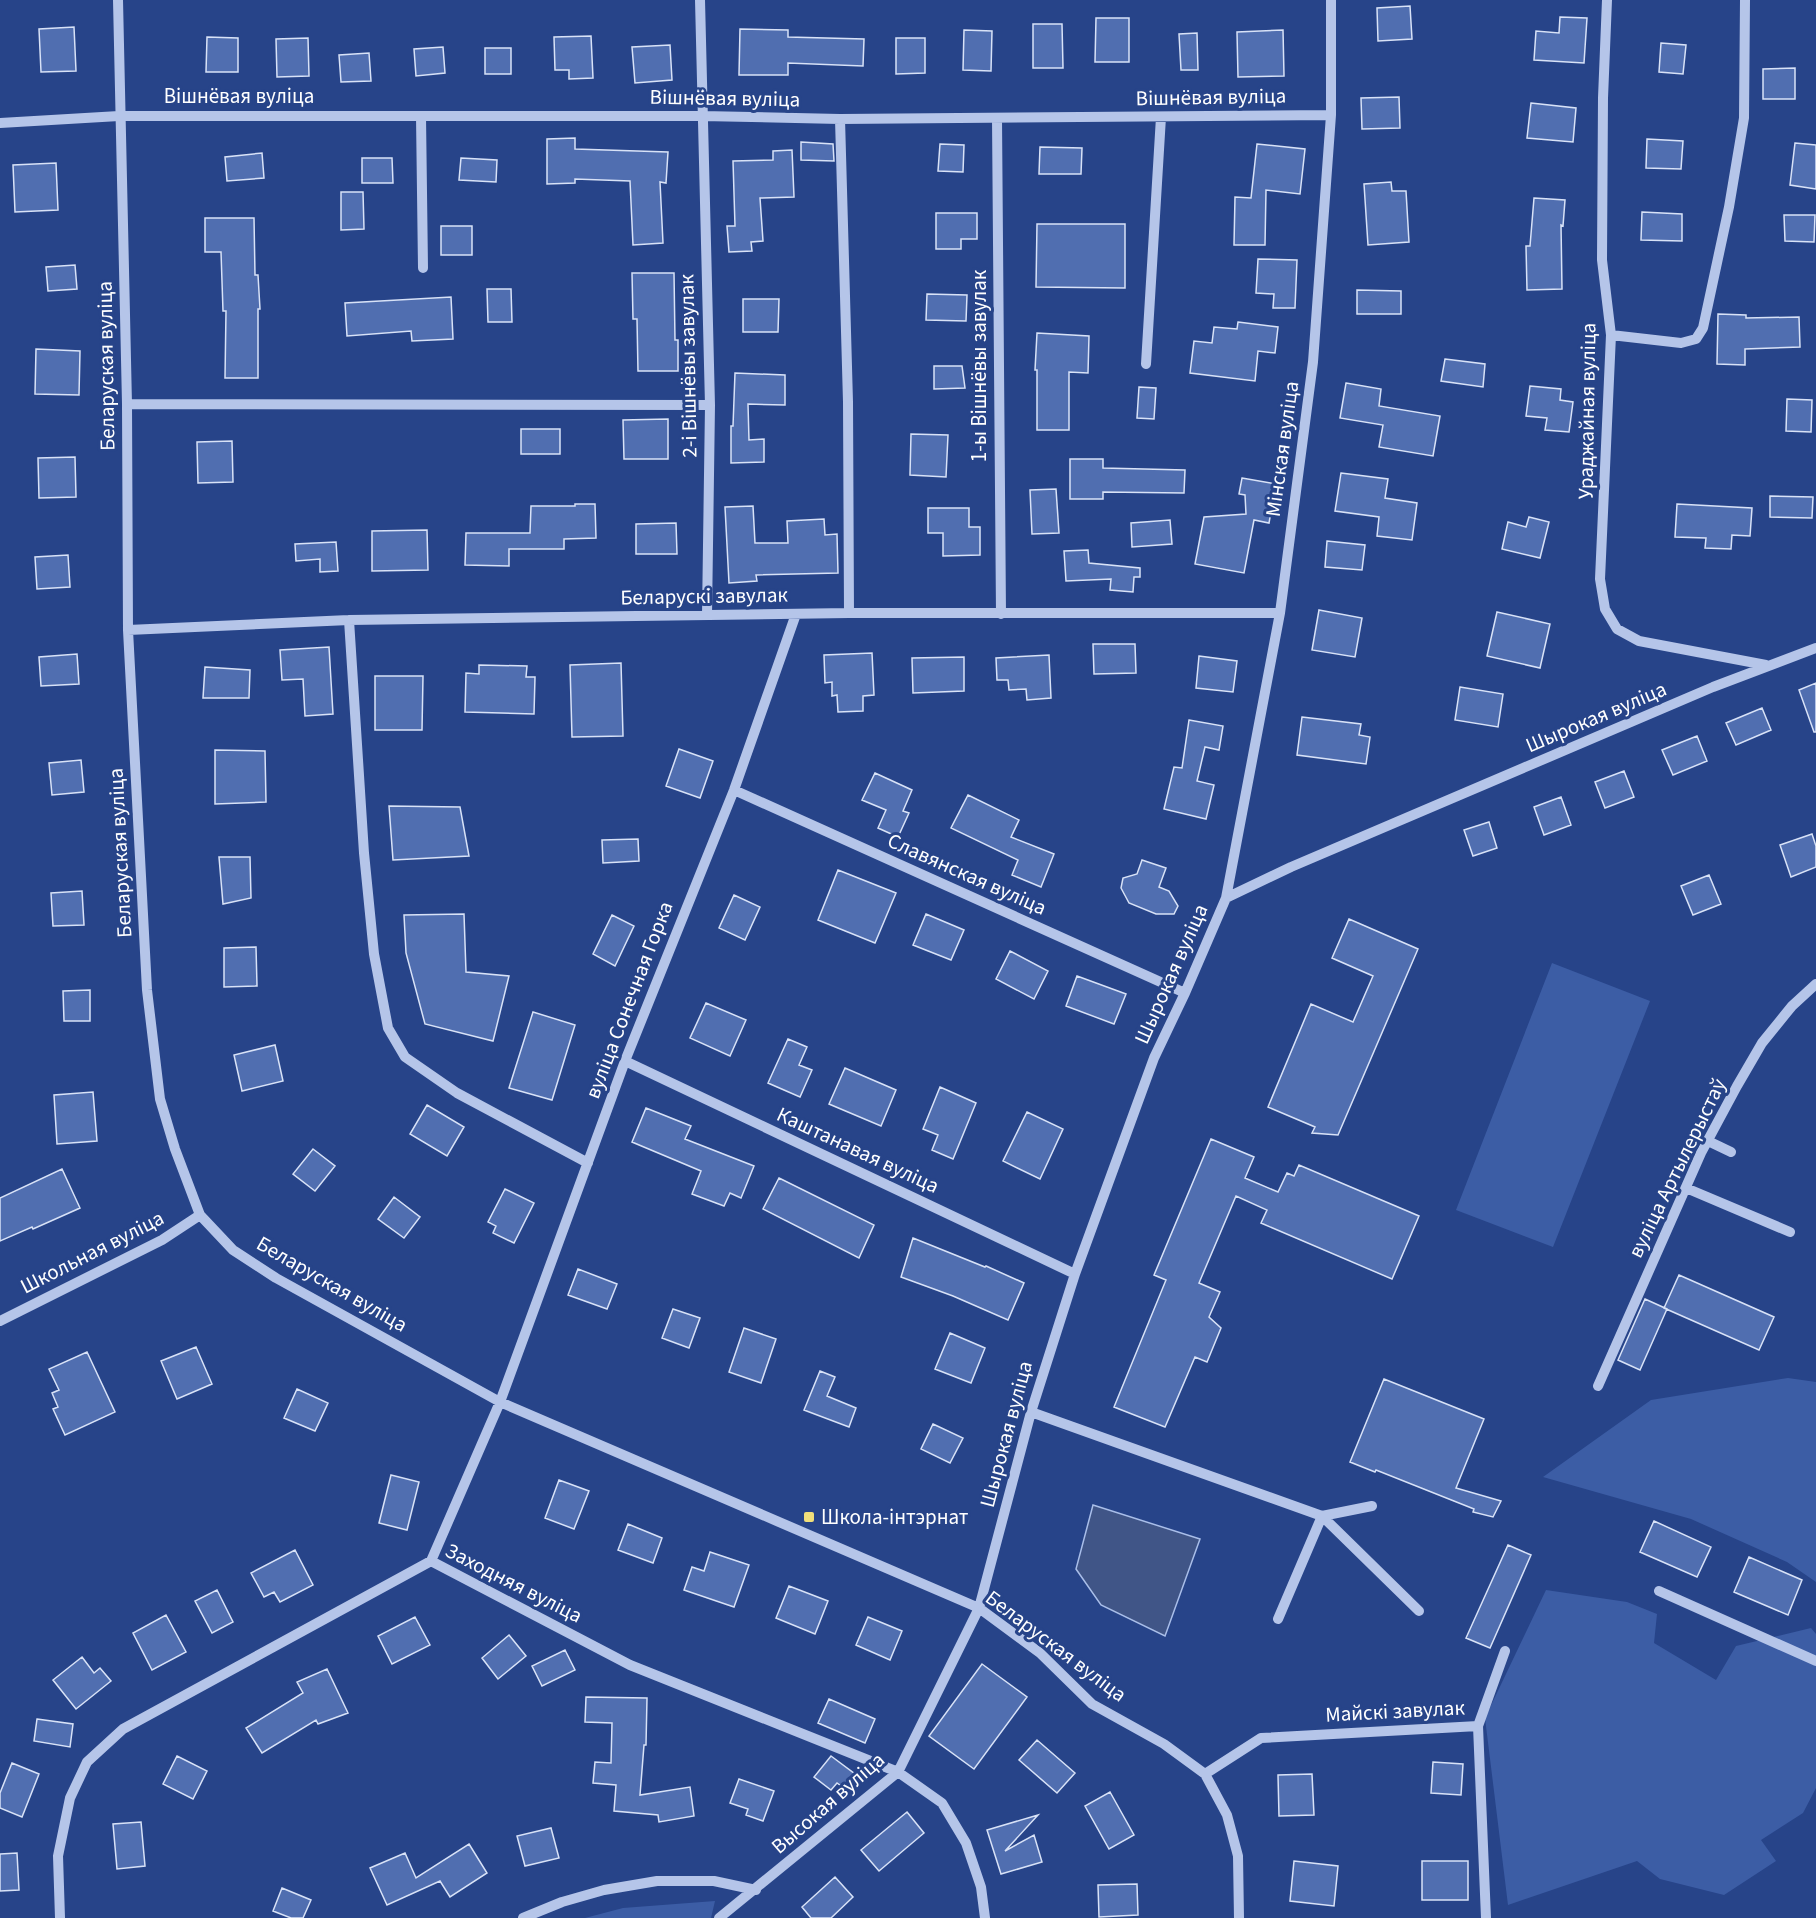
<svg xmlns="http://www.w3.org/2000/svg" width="1816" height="1918" font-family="'Source Sans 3',sans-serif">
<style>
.green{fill:#3c5da5}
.water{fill:#405587;stroke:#a9bee9;stroke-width:1.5}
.building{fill:#506eb0;stroke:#d8e2f7;stroke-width:1.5}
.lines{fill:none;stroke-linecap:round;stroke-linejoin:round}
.minor{stroke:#b5c5e9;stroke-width:10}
.poi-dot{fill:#f1df7a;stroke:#274489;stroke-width:2}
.labels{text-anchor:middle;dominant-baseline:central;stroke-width:6;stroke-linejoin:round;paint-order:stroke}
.street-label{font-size:21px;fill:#fff;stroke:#274489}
.poi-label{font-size:21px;fill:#fff;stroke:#274489;text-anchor:start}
</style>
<rect width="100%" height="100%" fill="#274489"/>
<path class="green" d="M1552 963 1650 1001 1553 1247 1456 1210Z
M1788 1378 1816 1382V1582L1787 1562 1691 1519 1543 1477 1651 1400Z
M1546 1590 1627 1602 1657 1614 1654 1643 1716 1680 1736 1646 1811 1628 1816 1634V1788L1803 1813 1761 1840 1776 1861 1724 1895 1660 1879 1637 1861 1508 1905 1485 1718Z
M715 1901 711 1918H585L623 1908Z"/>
<path class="water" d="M1093 1505 1200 1539 1165 1636 1101 1605 1076 1569Z"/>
<path class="building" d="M1410 6 1412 39 1378 41 1377 8Z
M1560 17 1587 18 1584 63 1534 60 1536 31 1559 33Z
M1096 18H1129V62H1095Z
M1033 24H1062L1063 68H1033Z
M74 27 76 71 41 72 39 29Z
M740 29 788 30V37L864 39 863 66 788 63V75H739Z
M964 30 992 31 991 71 963 70Z
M1283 30 1284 76 1238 77 1237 32Z
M1197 33 1198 70H1181L1179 34Z
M591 36 593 78 569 79V70H555L554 37Z
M207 37 238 38V72H206Z
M308 38 309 76 277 77 276 39Z
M896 38H925V73L896 74Z
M1661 43 1686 45 1683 74 1659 72Z
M670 45 672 80 635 83 632 47Z
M443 47 445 73 416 76 414 49Z
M485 48H511V74H485Z
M369 53 371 81 341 82 339 55Z
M1795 68V99H1763V69Z
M1399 97 1400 128 1362 129 1361 98Z
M1531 103 1576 108 1573 142 1527 138Z
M575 138V149L668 152 666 183 660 182 663 243 633 245 630 181 575 179V183L547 184V139Z
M1647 139 1683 141 1681 169 1646 168Z
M801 142 833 144 834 161 801 160Z
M1795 143 1816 145V189L1790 185Z
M940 144 964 145 963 172 938 171Z
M1257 144 1305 149 1300 194 1266 190 1265 245H1234L1235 197 1251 198Z
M1040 147 1082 148 1081 174H1039Z
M792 150 794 197 760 198 763 241 751 242 752 251 729 252 727 226H735L733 161 773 160V151Z
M262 153 264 178 227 181 225 157Z
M362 158H392L393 183H362Z
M461 158 497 160 496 182 459 180Z
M56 163 58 210 15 212 13 165Z
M1391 182 1392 191H1406L1409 242 1368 245 1364 184Z
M341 192H363L364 229 341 230Z
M1534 198 1565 200 1563 226 1561 225 1562 289 1527 290 1526 246H1530Z
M1642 212 1682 214V241L1641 240Z
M936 213H977V239H961V249H936Z
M1784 215H1815L1814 242 1785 241Z
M205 218H254L255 275H258L260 309H258V378H225L226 311H223L221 252H205Z
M1037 224H1125V288L1036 287Z
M441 226H472V255H441Z
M1258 259 1297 260 1295 308H1273L1274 294 1256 293Z
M75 265 77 289 48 291 46 267Z
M632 273H674L675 340H678V371H638L637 319H633Z
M487 289H511L512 322H488Z
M1357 290 1401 291V314H1357Z
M927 294 967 295 966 321 926 320Z
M451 297 453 339 412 341 411 331 347 336 345 303Z
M743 299H779L778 332H743Z
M1718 314 1746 315V318L1799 317 1800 347 1745 349V365L1717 364Z
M1238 322 1278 327 1275 353 1258 351 1255 381 1190 373 1194 341 1212 343 1214 327 1237 329Z
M1037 333 1089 336 1088 373 1069 372V430H1037V370H1035Z
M36 349 80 351 79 395 35 394Z
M1445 359 1485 364 1483 387 1441 381Z
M934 366H962L965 388 934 389Z
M735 373 785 375V405L748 404 749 440 764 439V462L731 463V426H733Z
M1346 383 1381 389 1379 406 1440 416 1433 456 1379 447 1383 425 1340 418Z
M1530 386 1561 389 1560 400 1573 402 1569 432 1545 430 1547 418 1526 416Z
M1139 387 1156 388 1154 419 1137 418Z
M1787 399 1812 400 1811 432 1786 431Z
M668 419V459H624L623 420Z
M521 429H560V454H521Z
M911 434 948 435 946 477 910 475Z
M232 441 233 482 198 483 197 442Z
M75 457 76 497 39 498 38 458Z
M1070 459H1103V468L1185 470 1184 493 1103 492V499H1070Z
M1341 473 1388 479 1385 498 1417 503 1412 540 1377 536 1379 517 1335 511Z
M1242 478 1276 484 1269 523 1254 520 1244 573 1195 564 1204 517 1246 514 1245 495 1239 494Z
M1056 489 1059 533 1032 534 1030 490Z
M1770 496 1813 497 1812 518 1770 517Z
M575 504H595L596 538 564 539V549H509V566L465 565 466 533H530L531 506H575Z
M1677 504 1752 508 1750 536 1732 535 1731 549 1705 548 1706 538 1675 537Z
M753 506 755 543H788L787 521 824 519 825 535 837 534 838 573 756 575 757 581 729 583 725 507Z
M928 508H969V527H980V555L943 556V533H928Z
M1529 517 1549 522 1540 558 1502 549 1508 522 1526 527Z
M1170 520 1172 544 1132 547 1131 523Z
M676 523 677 554H636V524Z
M427 530 428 570 372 571V531Z
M1327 541 1365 545 1362 570 1325 567Z
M336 542 338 571 320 572V559L296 561 295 544Z
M1088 550 1089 563 1140 568V577H1134L1133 592 1110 590 1111 579 1066 581 1064 551Z
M68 555 70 587 37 589 35 557Z
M1319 610 1362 618 1355 657 1312 650Z
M1497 612 1550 624 1540 668 1487 656Z
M1093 644H1135L1136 673 1094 674Z
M329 647 333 714 305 716 303 679 282 680 280 650Z
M872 653 874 695 863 696V711L838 712 837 695 832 696V682L825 683 824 655Z
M77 654 79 684 41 686 39 657Z
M1049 655 1051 698 1027 700 1026 689 1009 690 1008 680H997L996 658Z
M1199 656 1237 661 1233 692 1196 688Z
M964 657V691L913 693 912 658Z
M621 663 623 736 572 737 570 665Z
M479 665 527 666 526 677H535L534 714 465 712 466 673 479 674Z
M205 667 250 670 249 698H203Z
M375 676H423L422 730H375Z
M1816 683V732H1814L1799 690Z
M1460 687 1503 694 1498 727 1455 720Z
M1762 708 1771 730 1736 745 1726 723Z
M1302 717 1361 724 1359 735 1370 737 1366 764 1297 755Z
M1189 720 1223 726 1219 750 1205 747 1197 781 1214 785 1206 819 1164 809 1174 767 1182 768Z
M1697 736 1707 761 1673 775 1662 750Z
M679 749 713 761 700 798 666 786Z
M215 750 265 751 266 802 215 804Z
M81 760 84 792 52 795 49 763Z
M1624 771 1634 797 1605 808 1595 782Z
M875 773 912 790 903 811 909 813 898 837 878 828 886 810 862 800Z
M968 795 1019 820 1011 837 1054 854 1041 887 1012 875 1018 860 951 828Z
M1561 797 1571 825 1544 835 1534 807Z
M389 806 460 807 469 856 393 860Z
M1489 822 1497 848 1473 856 1464 830Z
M1812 834 1816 846V867L1791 877 1780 845Z
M638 839 639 861 603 863 602 840Z
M219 857H250L251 898 223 904Z
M1142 860 1166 868 1159 887 1169 891 1178 906 1174 914H1156L1129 903 1121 888 1123 878 1137 874Z
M838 870 896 893 875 943 818 920Z
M1709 875 1721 904 1693 915 1681 886Z
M82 891 84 925 53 926 51 893Z
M734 895 760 907 745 940 719 928Z
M464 914 466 972 509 976 493 1041 425 1024 406 953 404 915Z
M926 914 964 930 951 960 913 945Z
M612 915 634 926 615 966 593 954Z
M1349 919 1418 949 1338 1135 1312 1133 1315 1127 1268 1107 1311 1004 1353 1022 1373 976 1332 958Z
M256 947 257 986 224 987V948Z
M1010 951 1048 971 1034 999 996 979Z
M1077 976 1126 994 1114 1024 1066 1006Z
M90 990V1021H64L63 991Z
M706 1003 746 1020 730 1056 690 1038Z
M533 1012 575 1025 552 1100 509 1088Z
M788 1039 807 1047 799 1065 812 1070 800 1097 768 1083Z
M275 1045 283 1081 242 1091 234 1055Z
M845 1068 896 1090 881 1126 829 1104Z
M940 1087 976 1103 953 1159 932 1150 938 1135 923 1129Z
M93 1092 97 1141 57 1144 54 1095Z
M427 1105 464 1127 447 1156 410 1134Z
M646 1108 691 1126 685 1139 754 1166 741 1198 730 1193 724 1206 692 1194 701 1171 632 1142Z
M1027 1112 1063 1129 1040 1179 1003 1161Z
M1211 1139 1254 1157 1245 1178 1278 1192 1287 1173 1294 1176 1299 1165 1419 1216 1392 1279 1261 1223 1267 1210 1236 1196 1199 1283 1220 1292 1209 1317 1221 1328 1207 1362 1195 1357 1165 1427 1114 1407 1166 1280 1154 1275Z
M313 1149 335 1166 315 1191 293 1174Z
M62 1169 80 1208 33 1229 32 1227 0 1241V1198Z
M779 1178 874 1225 859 1258 763 1209Z
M505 1189 534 1203 514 1243 493 1233 496 1226 488 1222Z
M394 1197 420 1217 404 1238 378 1219Z
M913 1238 985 1267 986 1266 1024 1283 1008 1320 953 1296 901 1277Z
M578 1269 617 1284 607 1309 568 1295Z
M1679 1275 1774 1317 1759 1350 1664 1308Z
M1645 1299 1667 1309 1640 1370 1618 1360Z
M673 1309 700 1318 689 1348 662 1338Z
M744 1328 776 1339 761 1383 729 1372Z
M950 1333 985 1348 971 1383 935 1369Z
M196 1347 212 1384 177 1399 161 1361Z
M87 1352 115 1412 65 1435 53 1409 58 1407 52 1393 59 1390 49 1369Z
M820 1371 835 1377 827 1396 856 1408 849 1427 804 1410Z
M1384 1379 1484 1419 1456 1488 1501 1501 1493 1517 1473 1512 1474 1509 1376 1470 1375 1472 1350 1462Z
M297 1389 328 1403 315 1431 284 1418Z
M933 1424 963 1438 950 1463 921 1449Z
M391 1475 419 1482 407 1530 379 1523Z
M559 1480 589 1491 574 1529 545 1518Z
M1654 1521 1711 1547 1697 1577 1640 1552Z
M628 1524 662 1538 653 1563 618 1550Z
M1508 1545 1531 1555 1490 1648 1466 1638Z
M295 1550 313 1585 280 1602 274 1592 264 1597 251 1573Z
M710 1552 749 1565 734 1607 684 1590 692 1567 704 1571Z
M1749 1557 1802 1580 1788 1615 1734 1592Z
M789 1586 828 1601 815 1634 776 1618Z
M217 1590 233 1622 212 1633 195 1601Z
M166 1615 186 1652 152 1670 133 1633Z
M415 1617 430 1645 392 1664 378 1636Z
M868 1617 902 1631 890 1660 856 1645Z
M509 1635 526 1656 498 1679 482 1658Z
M565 1650 575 1670 542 1686 532 1666Z
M82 1657 94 1673 100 1668 111 1681 76 1709 53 1680Z
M982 1664 1027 1697 974 1769 929 1736Z
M327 1669 348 1713 318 1724 316 1720 262 1753 246 1728 303 1693 297 1682Z
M586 1697 647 1698 646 1745H644L640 1795 690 1787 694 1816 659 1822 658 1815 614 1811 616 1785 593 1783 595 1762 611 1763 612 1723 585 1722Z
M829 1699 875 1719 865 1743 818 1723Z
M37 1719 73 1724 70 1747 34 1741Z
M1037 1740 1075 1773 1057 1793 1019 1760Z
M177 1756 207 1771 193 1799 163 1784Z
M831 1756 855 1774 844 1788 837 1783 831 1790 814 1777Z
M1433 1762 1463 1764 1461 1795 1431 1793Z
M12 1763 39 1774 22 1817 0 1808V1793Z
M1312 1774 1314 1815 1279 1816 1278 1775Z
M739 1779 774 1791 763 1821 746 1815 748 1809 730 1803Z
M1110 1792 1134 1835 1109 1849 1085 1806Z
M907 1812 924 1833 879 1871 861 1850Z
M1038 1815 1005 1851 1034 1835 1042 1862 1001 1874 987 1830Z
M141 1822 145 1866 117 1869 113 1824Z
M551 1828 559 1858 525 1866 517 1836Z
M469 1844 487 1873 450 1897 440 1881 387 1905 370 1868 405 1853 416 1878Z
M17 1853 19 1890 0 1891V1854Z
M1294 1861 1338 1866 1334 1906 1290 1901Z
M1422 1861H1468V1900H1422Z
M835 1877 853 1897 831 1918H811L802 1907Z
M1137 1884 1138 1915 1099 1917 1098 1885Z
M282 1888 311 1900 303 1918H291L273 1911Z"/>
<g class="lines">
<path class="minor" d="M118 0 127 404 128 630 147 990 160 1099 175 1149 200 1215 233 1250 276 1278 500 1402 979 1608 1040 1653 1092 1704 1164 1744 1205 1774 1227 1815 1238 1856 1239 1918
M700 0 710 405 707 615
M1607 0 1603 98 1602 260 1611 335 1600 579 1605 609 1617 629 1639 641 1766 665
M421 116 423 268
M997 118 1001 614
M840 119 848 402 849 613
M0 123 119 116H702L840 119 1331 115
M1611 335 1681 343 1696 339 1703 328 1729 207 1744 118 1745 0
M1146 364 1161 117
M127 404 710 405
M349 620 364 853 374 954 388 1028 405 1057 457 1093 588 1163
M128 630 349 620 849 613H1280
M734 790 1185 993
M1226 898 1280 613 1313 362 1331 115V0
M625 1061 1075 1274
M1708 1141 1731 1152
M1686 1188 1790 1232
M0 1321 162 1240 200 1215
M1598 1386 1701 1153 1737 1086 1762 1043 1792 1006 1816 984
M1031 1412 1322 1516 1419 1611
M431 1561 500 1402 625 1061 734 790 796 614
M1659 1591 1816 1661
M1278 1619 1322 1516 1372 1506
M1478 1726 1505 1651
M1205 1774 1261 1738 1478 1726 1486 1918
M60 1918 58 1856 70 1798 87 1762 123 1729 431 1561 630 1665 898 1772 942 1803 966 1843 981 1887 985 1918
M523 1918 562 1902 604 1890 657 1881H714L756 1890
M719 1918 898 1772 979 1608 1031 1412 1075 1274 1154 1058 1185 993 1226 898 1291 867 1713 687 1816 648"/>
</g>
<rect class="poi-dot" x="803" y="1511" width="12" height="12" rx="3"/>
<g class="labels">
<g class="street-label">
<text x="239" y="96">Вішнёвая вуліца</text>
<text transform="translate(1211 97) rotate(-1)">Вішнёвая вуліца</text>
<text transform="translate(725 98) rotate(1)">Вішнёвая вуліца</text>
<text transform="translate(106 366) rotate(-91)">Беларуская вуліца</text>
<text transform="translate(688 366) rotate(-91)">2-і Вішнёвы завулак</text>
<text transform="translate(979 366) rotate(-90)">1-ы Вішнёвы завулак</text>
<text transform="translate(1587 411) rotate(-89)">Ураджайная вуліца</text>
<text transform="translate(1282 449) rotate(-82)">Мінская вуліца</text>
<text transform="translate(704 596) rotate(-1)">Беларускі завулак</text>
<text transform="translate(1596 717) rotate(-23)">Шырокая вуліца</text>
<text transform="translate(120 853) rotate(-93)">Беларуская вуліца</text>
<text transform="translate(967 874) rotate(24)">Славянская вуліца</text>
<text transform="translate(1171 974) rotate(-66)">Шырокая вуліца</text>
<text transform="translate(629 1000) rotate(-69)">вуліца Сонечная Горка</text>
<text transform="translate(858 1150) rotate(25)">Каштанавая вуліца</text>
<text transform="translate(1677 1168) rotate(-64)">вуліца Артылерыстаў</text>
<text transform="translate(92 1252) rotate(-27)">Школьная вуліца</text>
<text transform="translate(332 1284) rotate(30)">Беларуская вуліца</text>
<text transform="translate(1006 1434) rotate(-75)">Шырокая вуліца</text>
<text transform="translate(514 1583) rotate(27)">Заходняя вуліца</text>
<text transform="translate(1056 1646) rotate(37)">Беларуская вуліца</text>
<text transform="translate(1395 1711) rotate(-3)">Майскі завулак</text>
<text transform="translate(828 1803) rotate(-41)">Высокая вуліца</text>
</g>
<g class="poi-label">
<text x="821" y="1517">Школа-інтэрнат</text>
</g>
</g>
</svg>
